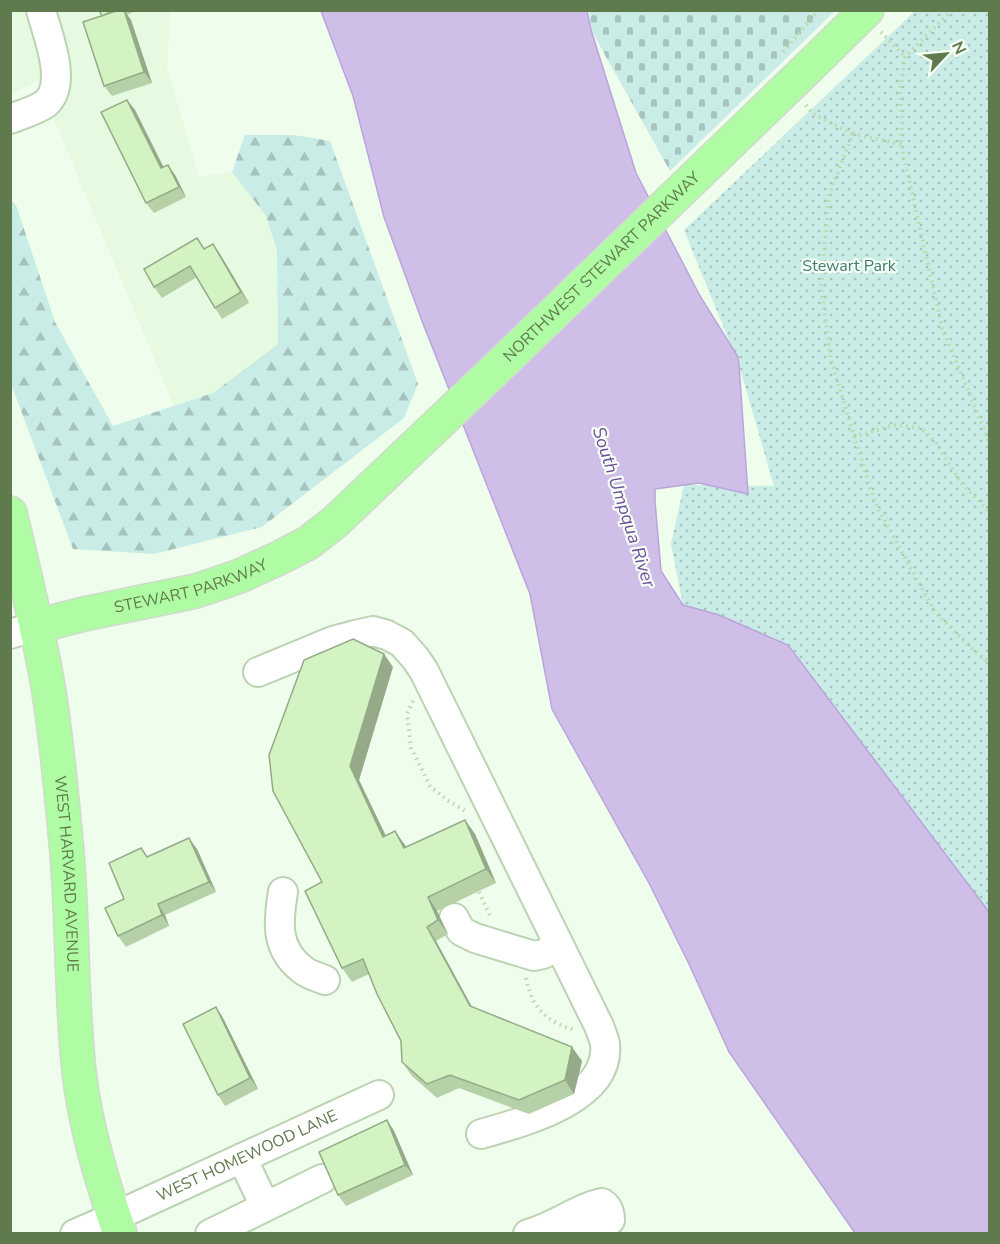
<svg xmlns="http://www.w3.org/2000/svg" width="1000" height="1244" font-family="'Nunito Sans',sans-serif">
<style>
.residential{fill:#e5fae0}
.forest{fill:url(#forest-firs)}
.cemetery{fill:url(#cemetery-stones)}
.park{fill:url(#park-dots)}
.water{fill:#cfbfe8;stroke:#baa4da;stroke-width:1.5}
.lines{fill:none;stroke-linecap:round;stroke-linejoin:round}
.minor-casing{stroke:#bcd3b3;stroke-width:32}
.major-casing{stroke:#d2dacd;stroke-width:36}
.path{stroke:#b8d9a4;stroke-width:4;stroke-dasharray:1.5 4.5;stroke-linecap:butt}
.minor{stroke:#fff;stroke-width:28}
.major{stroke:#affca4;stroke-width:33}
.major-bridge-casing{stroke:#d2dacd;stroke-width:36;stroke-linecap:butt}
.major-bridge{stroke:#affca4;stroke-width:33}
.wall{fill:#b6d1a7}
.shaded-wall{fill:#94aa88}
.building{fill:#d4f3c2;stroke:#94aa88;stroke-width:1.5}
.labels{text-anchor:middle;dominant-baseline:central;stroke-width:4.5;stroke-linejoin:round;paint-order:stroke}
.street-label{font-size:16px;fill:#5f7a4d;stroke:#f5fff3}
.park-label{font-size:16px;fill:#417a77;stroke:#f5fff3}
.water-label{font-size:18px;font-style:italic;fill:#714ea3;stroke:#f5fff3}
</style>
<defs>
<pattern id="forest-firs" width="22" height="20" patternUnits="userSpaceOnUse" patternTransform="scale(1.5)"><rect width="22" height="20" fill="#c9ece6"/><path d="M5 1l3.5 6h-7zM16 11l3.5 6h-7z" fill="#a6c4bd"/></pattern>
<pattern id="cemetery-stones" width="16" height="16" patternUnits="userSpaceOnUse" patternTransform="scale(1.5)"><rect width="16" height="16" fill="#c9ece6"/><path d="M2 7V4a2 2 0 0 1 4 0v3zM10 15v-3a2 2 0 0 1 4 0v3z" fill="#a6c4bd"/></pattern>
<pattern id="park-dots" width="8" height="8" patternUnits="userSpaceOnUse" patternTransform="scale(1.5)"><rect width="8" height="8" fill="#c9ece6"/><path d="M2 2h.1M6 6h.1" fill="none" stroke="#a6c4bd" stroke-width="1.8" stroke-linecap="round"/></pattern>
</defs>
<rect width="100%" height="100%" fill="#eefdec"/>
<path class="residential" d="M11 11H170L167 68 199 177 232 172 266 216 277 250 278 344 213 393 174 406 38 81 11 94Z"/>
<path class="forest" d="M245 135H294L330 141 418 384 404 418 262 527 154 554 73 549 11 384V200L16 205 55 322 113 426 213 393 278 344 277 250 266 216 232 172Z"/>
<path class="cemetery" d="M589 11H835L670 171 591 30Z"/>
<path class="park" d="M915 11H989V912L683 605 671 544 684 485 774 486 739 365 684 230Z"/>
<path class="water" d="M321 11H587L591 30 636 173 700 296 738 357 739 365 748 494 699 483 655 489V502L661 571 683 605 719 615 788 645 989 912V1233H855L729 1052 689 964 650 885 552 709 530 594 422 321 384 217 353 96Z"/>
<g class="lines">
<g class="minor-casing">
<g id="minor">
<path d="M10 119C20 115 37 110 45 104 69 85 47 34 41 10"/>
<path d="M10 634 37 626"/>
<path d="M258 672 333 641 355 635 373 631 387 635 402 643 416 659 424 671 599 1026C601 1032 604 1038 605 1044 611 1100 522 1122 481 1134"/>
<path d="M283 892C278 922 275 949 303 970 309 975 318 977 325 980"/>
<path d="M454 918 461 931 475 938 534 956 543 954 559 946"/>
<path d="M242 1158 265 1206"/>
<path id="s1" d="M75 1234 114 1217 379 1095"/>
<path d="M210 1234 322 1179"/>
<path d="M528 1234C556 1227 577 1208 602 1203 608 1207 610 1213 610 1220L604 1225 582 1233 579 1231 571 1216"/>
</g>
</g>
<g class="major-casing">
<g id="major">
<path d="M809 67 867 10"/>
<path id="s2" d="M10 513C24 571 38 628 48 686 57 741 62 798 67 853 73 926 71 998 79 1071 85 1126 102 1181 120 1234"/>
<path id="s3" d="M37 626 84 614 196 591 240 576 279 558 308 543 335 522"/>
</g>
</g>
<path class="path" d="M952 10 905 57 900 91 902 122 901 144 942 327 990 444
M881 32 905 57
M783 52 819 10
M806 105 813 114 853 134
M901 144 853 134 829 194 821 286 831 361 875 503 935 612 974 651 990 663
M854 437 894 425 921 428 936 442 961 483 990 512
M413 701 407 714 411 748 430 786 447 800 465 811
M479 892 491 918
M526 978C532 1008 546 1022 575 1030"/>
<use href="#minor" class="minor"/>
<use href="#major" class="major"/>
<g class="major-bridge-casing">
<g id="major-bridge">
<path id="s4" d="M335 522 496 369 809 67"/>
</g>
</g>
<use href="#major-bridge" class="major-bridge"/>
</g>
<path class="wall" d="M99 10H132L133 12 127 15 131 20 152 83 112 96 104 86 102 16Z
M127 100 135 110 163 167 175 175 186 197 154 213 146 203Z
M197 238 204 249 220 254 249 303 222 319 215 308 197 277 162 298 154 287Z
M393 667 359 780 386 836 406 847 465 820 475 834 496 883 437 911 448 934 436 941 472 1007 582 1061 574 1094 529 1114 459 1088 437 1098 412 1076 402 1062 401 1041 369 974 352 982 342 968 322 882Z
M197 849 216 892 165 915 169 926 126 947 118 936 124 899 148 857Z
M216 1007 223 1018 258 1089 225 1106 218 1095Z
M387 1120 394 1131 413 1175 346 1206 338 1195Z"/>
<path class="shaded-wall" d="M124 10 131 20 152 83 144 72Z
M127 100 135 110 169 178 161 168Z
M168 165 175 175 186 197 179 187Z
M213 244 220 254 249 303 241 292Z
M384 654 393 667 359 780 393 851 383 837 350 766Z
M465 820 475 834 496 883 486 869Z
M395 831 405 845 414 862 404 848Z
M189 838 197 849 216 892 209 882Z
M428 897 437 911 448 934 438 920Z
M158 904 165 915 169 926 162 915Z
M427 927 436 941 479 1020 470 1006Z
M216 1007 223 1018 258 1089 250 1078Z
M572 1047 582 1061 574 1094 565 1080Z
M387 1120 394 1131 413 1175 405 1165Z"/>
<path class="building" d="M99 10H115L102 16Z
M119 10H124L144 72 104 86 83 22Z
M127 100 161 168 168 165 179 187 146 203 101 112Z
M197 238 204 249 213 244 241 292 215 308 190 266 154 287 144 269Z
M353 639 384 654 350 766 383 837 395 831 404 848 465 820 486 869 428 897 438 920 427 927 470 1006 572 1047 565 1080 519 1100 450 1075 427 1084 402 1062 401 1041 377 994 363 959 342 968 305 891 322 882 273 791 269 755 304 660Z
M189 838 209 882 158 904 162 915 118 936 105 908 124 899 109 863 141 848 147 857Z
M216 1007 250 1078 218 1095 183 1024Z
M387 1120 405 1165 338 1195 319 1152Z"/>
<g class="labels">
<g class="street-label">
<text stroke="none"><textPath href="#s4" startOffset="369">NORTHWEST STEWART PARKWAY</textPath></text>
<text stroke="none"><textPath href="#s3" startOffset="159">STEWART PARKWAY</textPath></text>
<text stroke="none"><textPath href="#s2" startOffset="366">WEST HARVARD AVENUE</textPath></text>
<text stroke="none"><textPath href="#s1" startOffset="189">WEST HOMEWOOD LANE</textPath></text>
</g>
<g class="park-label">
<text x="849" y="266">Stewart Park</text>
</g>
<g class="water-label">
<text transform="translate(624 507) rotate(72)">South Umpqua River</text>
</g>
</g>
<rect width="1000" height="1244" fill="none" stroke="#5f7a4d" stroke-width="24"/>
<g transform="translate(946 54) rotate(64)" stroke="#f5fff3" stroke-width="4.5" paint-order="stroke">
<path d="M0-4.5L10 22L0 15L-10 22Z" fill="#5f7a4d"/>
<text y="-9" font-size="16" font-weight="bold" text-anchor="middle" fill="#5f7a4d">N</text>
</g>
</svg>
